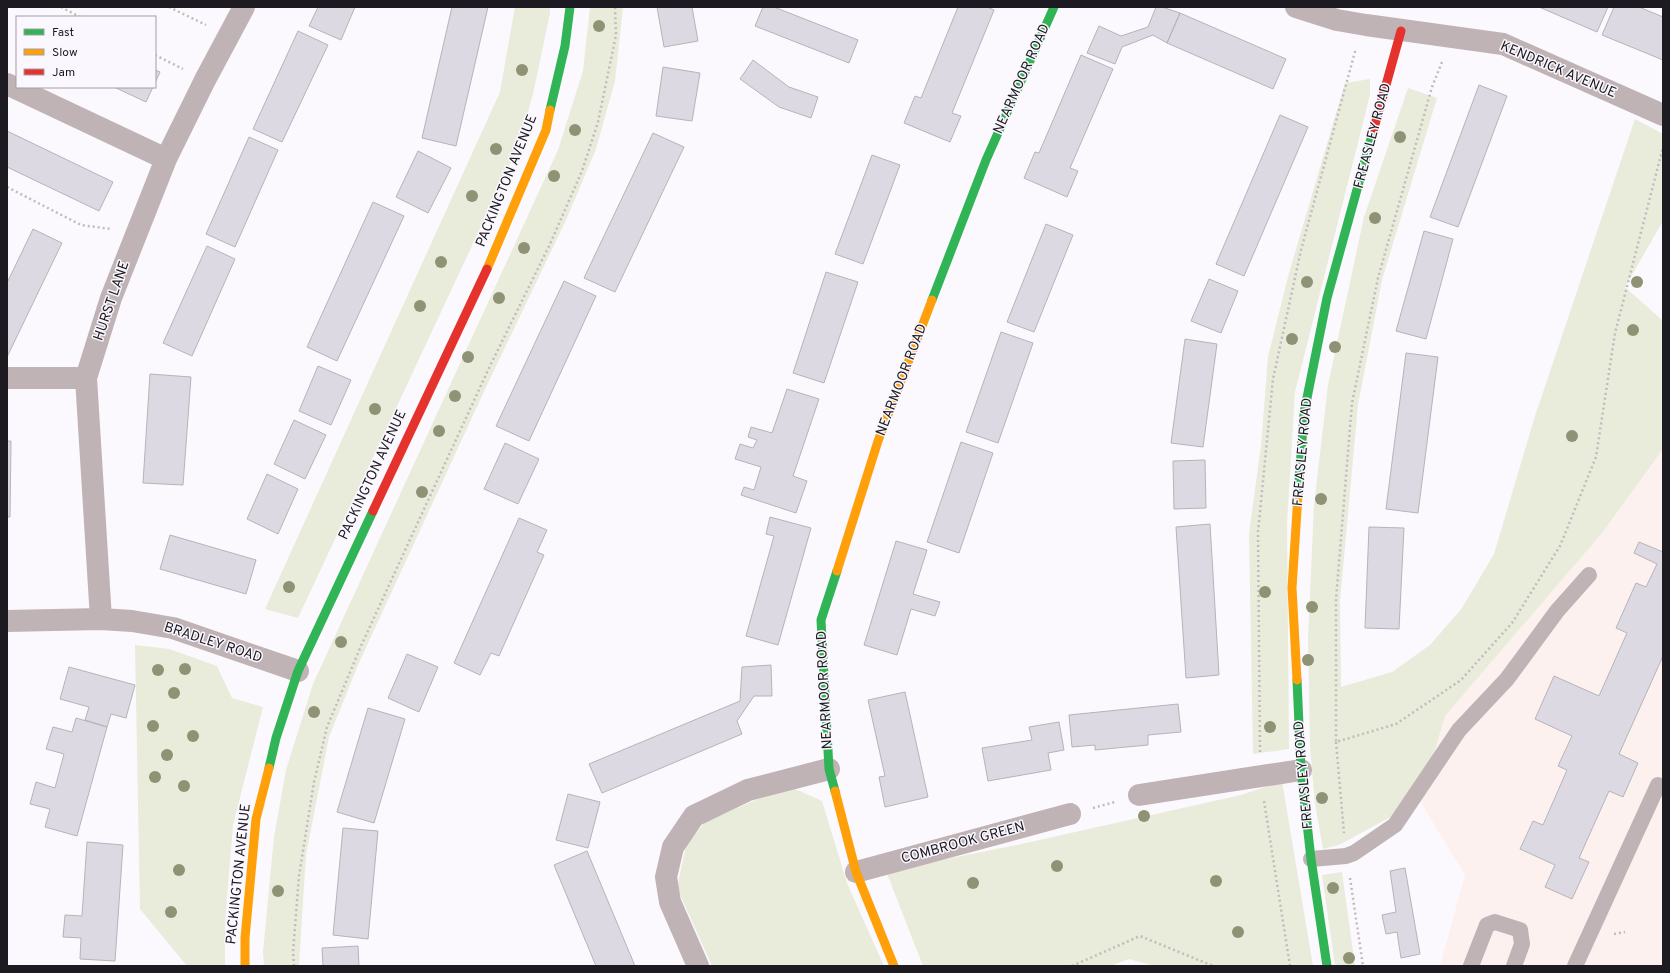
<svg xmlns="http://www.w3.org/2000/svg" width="1670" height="973" font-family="Overpass,sans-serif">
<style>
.education{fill:#fcf1ee}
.green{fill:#e9ebdb}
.building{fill:#ddd9e3;stroke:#b5b4b8}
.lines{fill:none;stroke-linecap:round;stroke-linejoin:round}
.path{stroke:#c2babd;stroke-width:2.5;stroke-dasharray:2 3;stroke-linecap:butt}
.lane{stroke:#c0b3b6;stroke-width:16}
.street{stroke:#c0b3b6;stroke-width:22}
.fast{stroke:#30b455;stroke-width:9}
.slow{stroke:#ff9f0a;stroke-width:9}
.jam{stroke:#e5322d;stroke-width:9}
.tree{fill:#909275}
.labels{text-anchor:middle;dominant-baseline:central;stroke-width:3;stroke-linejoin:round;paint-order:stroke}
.street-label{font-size:14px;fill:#1d1b21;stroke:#faf8fe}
</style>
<rect width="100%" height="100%" fill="#fbf9fd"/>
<path class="education" d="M1663 449V966H1440L1465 875 1420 801 1445 716 1602 533Z"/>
<path class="green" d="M515 7H550V13L533 94 519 145 298 618 265 609 500 92Z
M590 7H623L615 81 596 149 566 220 487 385 358 665 329 737 306 855 299 966H264L263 952 274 837 286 770 313 684 558 150 583 71Z
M1370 79V95L1295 392 1287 523 1289 749 1253 754 1249 533 1261 446 1268 357 1289 273 1345 83Z
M1408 88 1437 98 1382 280 1358 405 1340 601 1341 687 1392 672 1430 645 1462 608 1494 554 1535 416 1635 119 1663 134V221L1625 287 1663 321V449L1602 533 1445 716 1420 801 1339 845 1323 849 1315 804 1310 747 1308 638 1314 505 1328 385 1364 217Z
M135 645 169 649 217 666 232 698 263 707 233 825 225 923V966H187L140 909Z
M1282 781 1313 966H1154L1129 959 1110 966H923L886 871 1017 845 1241 795Z
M788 786 822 801 847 883 884 966H712L677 888 686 846 705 822Z
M1342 872 1355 966H1335L1322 875Z"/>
<path class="building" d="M318 7H355L341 40 309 26Z
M452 7H488L456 146 422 138Z
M657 7H692L698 41 664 47Z
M763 7H774L858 40 849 63 755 26Z
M958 7H987L994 10 952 113 961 116 950 142 904 123 915 96 921 98Z
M1156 7H1162L1180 13 1167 43 1153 35 1122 47 1115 64 1087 53 1099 26 1121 36 1148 27Z
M1539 7H1608L1597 32Z
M1614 7H1639L1663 17V60L1602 35Z
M1180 13 1286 59 1273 89 1167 43Z
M298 31 328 45 282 142 253 129Z
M1081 55 1113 69 1070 168 1078 171 1067 197 1024 178 1035 152 1039 153Z
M753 60 789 87 818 97 811 118 779 107 740 79Z
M663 67 700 73 692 121 656 116Z
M155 70 160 72 155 83Z
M1479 85 1507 96 1458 227 1430 217Z
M114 87H153L146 102Z
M1280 115 1308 127 1244 276 1216 264Z
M7 131 113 182 99 211 7 167Z
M653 133 684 147 615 292 584 278Z
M249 137 278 150 235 247 206 234Z
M418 151 451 168 428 213 396 197Z
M872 155 900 165 863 264 835 254Z
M373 202 404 216 337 361 307 347Z
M1046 224 1073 235 1034 332 1007 322Z
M33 229 62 243 7 357V283Z
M1424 231 1453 239 1426 339 1396 331Z
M207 246 235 259 192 356 163 343Z
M826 272 858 282 824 383 793 373Z
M1209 279 1238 291 1221 333 1191 321Z
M564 281 596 296 529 441 496 426Z
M1001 332 1033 343 998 443 966 432Z
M1185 339 1217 344 1203 447 1171 443Z
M1406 353 1438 357 1418 513 1386 509Z
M318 366 351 380 331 425 299 411Z
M150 374 191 377 183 485 143 483Z
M787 389 819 399 793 476 807 481 796 513 741 495 744 487 754 490 761 467 735 459 740 444 753 448 757 440 748 437 751 427 772 433Z
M294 420 326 435 305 479 274 464Z
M7 441H11L10 517H7Z
M961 442 993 453 959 553 927 542Z
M505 443 539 459 518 504 484 489Z
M1205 460 1206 508 1174 509 1173 461Z
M267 474 298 489 278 534 247 519Z
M770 517 811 528 778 645 746 636 774 536 766 534Z
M519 518 547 530 537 552 544 555 499 656 491 653 480 675 454 663Z
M1210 524 1219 675 1186 678 1176 527Z
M1369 527 1404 528 1399 629 1365 628Z
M170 535 256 560 246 594 160 569Z
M896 541 927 550 913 594 940 602 935 616 911 609 897 655 864 645Z
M1639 542 1663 552V656L1619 754 1638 763 1623 797 1609 791 1579 858 1589 862 1572 899 1545 887 1555 865 1520 849 1533 821 1543 825 1567 770 1558 766 1572 736 1535 719 1554 676 1599 696 1627 633 1616 628 1636 583 1646 587 1657 564 1634 553Z
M407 654 438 667 419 712 388 698Z
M771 665 772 696H754L737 721 742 734 602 793 589 764 740 701 742 667Z
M69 667 135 685 126 718 111 714 107 727 85 720 89 707 60 699Z
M905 692 928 797 885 807 879 777 885 776 868 700Z
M1178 704 1181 732 1148 735V745L1095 750V745L1072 747 1069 715Z
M368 708 405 719 374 823 337 812Z
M76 718 107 727 77 836 45 827 50 809 30 804 36 782 55 788 64 754 46 749 53 727 72 732Z
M1059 722 1064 750 1048 753 1051 770 988 781 982 748 1032 740 1029 727Z
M568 794 600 802 588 848 556 840Z
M343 828 378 831 368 939 333 935Z
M87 842 123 845 115 961 80 959 81 938 63 937 65 915 82 916Z
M587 851 635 966H596L554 865Z
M1405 868 1420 954 1401 958 1397 932 1386 934 1382 915 1396 912 1390 871Z
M358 946 359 966H323L322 948Z"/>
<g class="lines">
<path class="path" d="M61 7 80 17
M169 7 206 25
M155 55 183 69
M1442 62 1432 87 1378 278 1352 403 1336 600V742L1396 724 1461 680 1512 623 1560 546 1596 457 1615 333 1663 147
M7 187 81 225 111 229
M1336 742 1344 833
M1260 752 1258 532 1273 379 1301 250 1356 48
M1264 801 1290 966
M1093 808 1115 802
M1350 878 1363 966
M1614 934 1625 932
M294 966 293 952 299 876 314 782 327 727 361 646 489 368 550 244 582 171 598 122 616 35 615 7
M1072 966 1140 936 1213 966"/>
<path class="lane" d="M1311 859 1346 856 1354 853 1395 825 1459 730 1507 679 1557 611 1589 575
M1471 966 1487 925 1495 922 1520 930 1522 944 1514 966
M1575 966 1658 785"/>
<path class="street" d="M1296 7 1337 20 1366 25 1503 44 1663 115
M7 84 166 159
M7 378H86
M101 619 86 378 111 298 166 159 205 80 244 7
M7 621 101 619 132 621 173 628 298 671
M1139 795 1301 770
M856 872 1070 814
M698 966 670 902 666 877 673 847 694 816 748 790 829 769"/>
<path class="fast" d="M550 110 565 46 570 7
M932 300 986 160 1054 7
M1298 495 1304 413 1327 298 1374 128
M1297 680 1301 770 1311 859 1327 966
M269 768 276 738 298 671 373 511
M835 791 829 769 821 620 837 571"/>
<path class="slow" d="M487 269 546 130 550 110
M837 571 878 441 932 300
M1297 680 1292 588 1298 495
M835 791 856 872 894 966
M245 966V938L256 819 269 768"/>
<path class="jam" d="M1374 128 1401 31
M373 511 487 269"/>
</g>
<g class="tree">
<circle cx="599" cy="26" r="6"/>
<circle cx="522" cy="70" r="6"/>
<circle cx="575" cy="130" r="6"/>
<circle cx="1400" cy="137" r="6"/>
<circle cx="496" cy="149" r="6"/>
<circle cx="554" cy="176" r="6"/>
<circle cx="472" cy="196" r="6"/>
<circle cx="1375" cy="218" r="6"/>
<circle cx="524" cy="248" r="6"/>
<circle cx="441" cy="262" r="6"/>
<circle cx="1307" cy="282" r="6"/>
<circle cx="1637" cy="282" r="6"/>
<circle cx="499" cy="298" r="6"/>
<circle cx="420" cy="306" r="6"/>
<circle cx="1633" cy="330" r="6"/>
<circle cx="1292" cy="339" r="6"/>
<circle cx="1335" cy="347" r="6"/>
<circle cx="468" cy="357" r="6"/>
<circle cx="455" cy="396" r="6"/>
<circle cx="375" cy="409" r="6"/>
<circle cx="439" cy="431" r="6"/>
<circle cx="1572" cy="436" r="6"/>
<circle cx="422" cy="492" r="6"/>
<circle cx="1321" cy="499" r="6"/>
<circle cx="289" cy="587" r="6"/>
<circle cx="1265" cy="592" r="6"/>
<circle cx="1312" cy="607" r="6"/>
<circle cx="341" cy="642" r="6"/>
<circle cx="1308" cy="660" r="6"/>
<circle cx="185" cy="669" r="6"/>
<circle cx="158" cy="670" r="6"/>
<circle cx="174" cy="693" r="6"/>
<circle cx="314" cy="712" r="6"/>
<circle cx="153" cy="726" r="6"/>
<circle cx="1270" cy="727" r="6"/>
<circle cx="193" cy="736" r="6"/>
<circle cx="167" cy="755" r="6"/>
<circle cx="155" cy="777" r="6"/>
<circle cx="184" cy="786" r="6"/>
<circle cx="1322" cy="798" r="6"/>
<circle cx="1144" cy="816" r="6"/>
<circle cx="1057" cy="866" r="6"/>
<circle cx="179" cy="870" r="6"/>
<circle cx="1216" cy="881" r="6"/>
<circle cx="973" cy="883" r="6"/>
<circle cx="1333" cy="888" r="6"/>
<circle cx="278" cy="891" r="6"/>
<circle cx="171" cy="912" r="6"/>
<circle cx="1238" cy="932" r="6"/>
<circle cx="1349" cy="958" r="6"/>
</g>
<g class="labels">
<g class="street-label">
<text transform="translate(1558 70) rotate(23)">KENDRICK AVENUE</text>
<text transform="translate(1022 79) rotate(-66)">NEARMOOR ROAD</text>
<text transform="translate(1373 136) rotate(-75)">FREASLEY ROAD</text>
<text transform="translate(507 181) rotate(-68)">PACKINGTON AVENUE</text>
<text transform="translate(112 301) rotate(-71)">HURST LANE</text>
<text transform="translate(902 380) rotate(-69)">NEARMOOR ROAD</text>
<text transform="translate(1303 452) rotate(-85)">FREASLEY ROAD</text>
<text transform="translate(373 475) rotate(-65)">PACKINGTON AVENUE</text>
<text transform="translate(213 643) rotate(18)">BRADLEY ROAD</text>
<text transform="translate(825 690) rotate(-93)">NEARMOOR ROAD</text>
<text transform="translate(1304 775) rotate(-95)">FREASLEY ROAD</text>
<text transform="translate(963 843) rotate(-15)">COMBROOK GREEN</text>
<text transform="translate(239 874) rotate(-84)">PACKINGTON AVENUE</text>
</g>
</g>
<rect width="1670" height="973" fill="none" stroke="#1d1b21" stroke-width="16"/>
<rect x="16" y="16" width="140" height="72" fill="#faf8fe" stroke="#a2a0a6"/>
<rect x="24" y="29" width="20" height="6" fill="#30b455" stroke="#a2a0a6"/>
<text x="52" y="36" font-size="12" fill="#1d1b21">Fast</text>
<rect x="24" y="49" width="20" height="6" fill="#ff9f0a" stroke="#a2a0a6"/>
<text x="52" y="56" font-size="12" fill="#1d1b21">Slow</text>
<rect x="24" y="69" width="20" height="6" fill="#e5322d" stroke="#a2a0a6"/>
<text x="52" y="76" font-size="12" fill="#1d1b21">Jam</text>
</svg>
